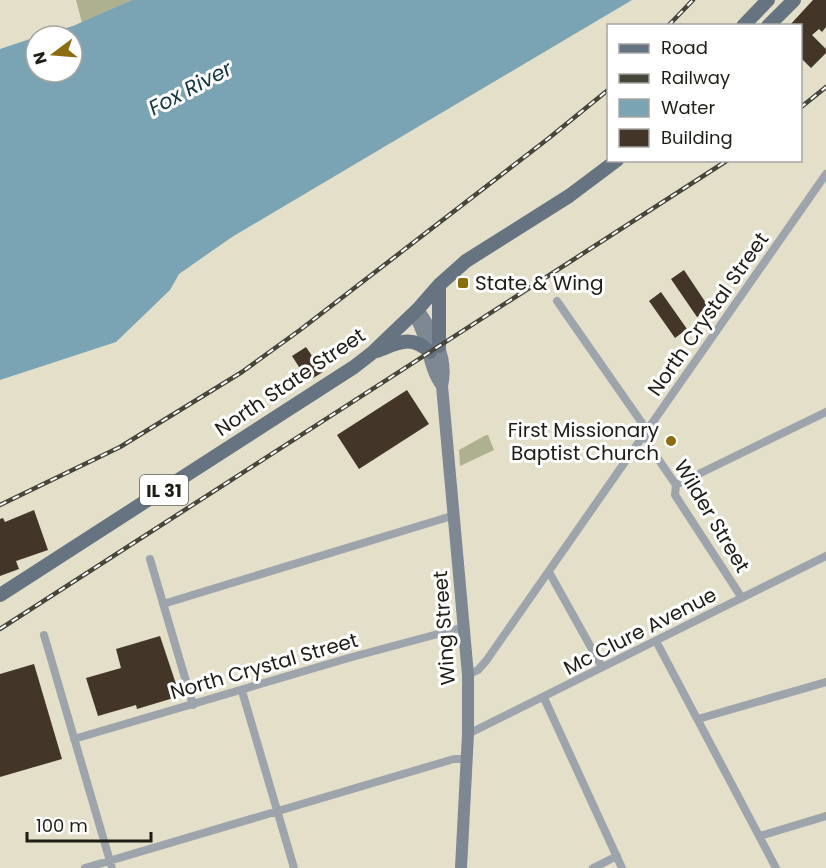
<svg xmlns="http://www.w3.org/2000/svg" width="826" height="868" font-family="Poppins,sans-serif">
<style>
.green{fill:#aeb190}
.water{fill:#7aa3b3}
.building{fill:#433528}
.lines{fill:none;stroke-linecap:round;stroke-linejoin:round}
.street{stroke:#9da4ab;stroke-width:8}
.secondary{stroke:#7d8892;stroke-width:12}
.primary{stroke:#667380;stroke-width:14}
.rail-casing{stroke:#47463b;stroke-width:4.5}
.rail{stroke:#fff;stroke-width:2;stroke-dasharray:7;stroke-linecap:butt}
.poi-dot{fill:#8b6d0e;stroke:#fff;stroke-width:2}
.labels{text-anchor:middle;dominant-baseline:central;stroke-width:6;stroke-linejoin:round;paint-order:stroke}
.shield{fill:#fff;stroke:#62625c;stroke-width:1.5}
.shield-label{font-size:18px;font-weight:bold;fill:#1f1e16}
.poi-label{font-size:20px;fill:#1f1e16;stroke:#fff;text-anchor:start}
.street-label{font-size:20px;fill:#1f1e16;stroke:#fff}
.water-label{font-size:21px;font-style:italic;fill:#103743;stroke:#fff}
</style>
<rect width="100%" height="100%" fill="#e3dfc9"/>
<path class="green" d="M76 0H132L82 23Z
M486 435H488L494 450 460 466 459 450Z"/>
<path class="water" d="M132 0H632L232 237 179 274 170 290 116 342 0 380V49L36 37V72H72V36H39L73 26Z"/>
<path class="building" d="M813 0H826V27L822 32 819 29 812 35 826 49V53L811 68 800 57V26H789Z
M684 270 710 309 697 317 671 279Z
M661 292 687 329 675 338 649 301Z
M306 347 323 372 308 381 292 356Z
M407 390 429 424 359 469 337 435Z
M34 510 48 550 16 561 19 569 0 576V519L3 518 5 522Z
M160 636 180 696 137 709 136 705 98 716 86 678 121 668 116 649Z
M34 664 62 759 0 777V674Z"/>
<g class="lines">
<path class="street" d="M557 301 642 423 650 447 676 485 675 495 742 598
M676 485 826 412
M150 559 193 705
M549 572 602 667
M163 604 455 515
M44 635 112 868
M656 641 776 868
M468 675 478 670 486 661 826 174
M242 691 294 868
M544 698 622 868
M698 719 826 682
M468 734 826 556
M74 739 352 657 464 627
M760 836 826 816
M85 868 454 759H466
M593 868 617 856"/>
<path class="secondary" d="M418 309C433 332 449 357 442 386L468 675V734L461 868
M415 317C429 338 427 367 442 386"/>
<path class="primary" d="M743 26 768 0
M768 26 794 0
M439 285V346
M377 351C398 343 411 334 430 352
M0 595 354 367 372 353 418 309 439 285 466 261 569 196 617 160"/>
<g class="rail-casing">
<path id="rail" d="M668 26 693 0
M800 108 826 87
M0 505 120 447 242 372 300 330 549 138 608 90
M0 629 728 160"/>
</g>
<use href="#rail" class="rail"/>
</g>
<g class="poi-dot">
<rect x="457" y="277" width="12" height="12" rx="3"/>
<circle cx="671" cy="441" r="6"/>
</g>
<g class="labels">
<rect class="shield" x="140" y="475" width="48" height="30" rx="4.5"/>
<g class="shield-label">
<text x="164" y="490">IL 31</text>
</g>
<g class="poi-label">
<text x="475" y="283">State &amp; Wing</text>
<text x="659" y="430" text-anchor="end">First Missionary<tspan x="659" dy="23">Baptist Church</tspan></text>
</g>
<g class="street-label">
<text transform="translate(708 314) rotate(-55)">North Crystal Street</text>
<text transform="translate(290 382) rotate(-34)">North State Street</text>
<text transform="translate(712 516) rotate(59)">Wilder Street</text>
<text transform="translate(444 628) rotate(-94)">Wing Street</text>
<text transform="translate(640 631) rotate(-27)">Mc Clure Avenue</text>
<text transform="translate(264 666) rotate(-16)">North Crystal Street</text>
</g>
<g class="water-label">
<text transform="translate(190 88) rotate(-28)">Fox River</text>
</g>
</g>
<rect x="607" y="24" width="195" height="138" fill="#ffffff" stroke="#a5a5a2" stroke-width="1.5"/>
<rect x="619" y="44" width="30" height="9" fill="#667380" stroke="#a5a5a2" stroke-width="1.5"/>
<text x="661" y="54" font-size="18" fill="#1f1e16">Road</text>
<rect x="619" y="74" width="30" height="9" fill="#47463b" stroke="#a5a5a2" stroke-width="1.5"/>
<text x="661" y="84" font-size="18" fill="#1f1e16">Railway</text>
<rect x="619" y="99" width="30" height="18" fill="#7aa3b3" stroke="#a5a5a2" stroke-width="1.5"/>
<text x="661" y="114" font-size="18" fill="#1f1e16">Water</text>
<rect x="619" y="129" width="30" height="18" fill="#433528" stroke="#a5a5a2" stroke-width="1.5"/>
<text x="661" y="144" font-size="18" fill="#1f1e16">Building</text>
<g transform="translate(54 54) rotate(254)"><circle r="28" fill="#ffffff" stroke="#a5a5a2" stroke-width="1.5"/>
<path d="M0-4.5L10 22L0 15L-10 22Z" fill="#8b6d0e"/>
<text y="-9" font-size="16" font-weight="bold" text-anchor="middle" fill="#1f1e16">N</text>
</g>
<path d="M27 832v9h124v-9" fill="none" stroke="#1f1e16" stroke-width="3"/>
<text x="36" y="832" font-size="18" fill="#1f1e16" stroke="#ffffff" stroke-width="4.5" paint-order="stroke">100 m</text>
</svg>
